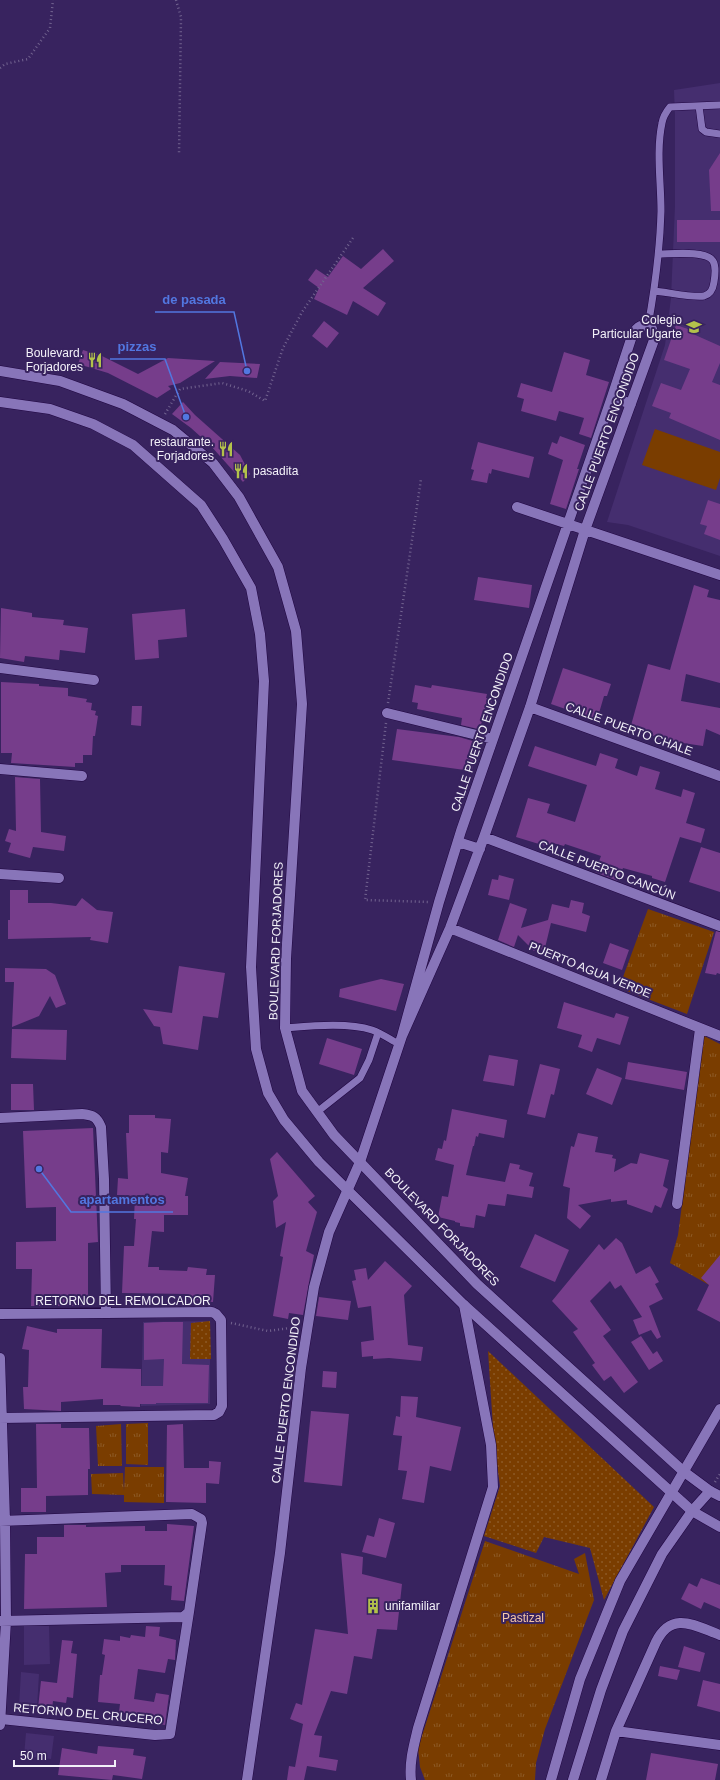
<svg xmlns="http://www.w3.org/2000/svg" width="720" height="1780" font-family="Helvetica,sans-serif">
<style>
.built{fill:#452e6f}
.grass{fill:url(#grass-dots)}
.park{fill:url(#park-tufts)}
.pitch{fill:#7a3d00}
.building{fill:#763d8b}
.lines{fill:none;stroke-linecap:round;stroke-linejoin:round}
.service-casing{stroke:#200642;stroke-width:8}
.minor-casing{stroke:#200642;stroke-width:11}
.secondary-casing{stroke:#200642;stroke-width:11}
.path{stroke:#736490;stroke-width:2.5;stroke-dasharray:1 3;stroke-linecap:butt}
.service{stroke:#8875b9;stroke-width:7}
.minor{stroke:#8875b9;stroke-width:10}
.secondary{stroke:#8875b9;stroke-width:10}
.labels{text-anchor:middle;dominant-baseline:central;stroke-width:4;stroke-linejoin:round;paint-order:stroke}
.poi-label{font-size:12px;fill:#f3f1f9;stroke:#38235f;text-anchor:end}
.street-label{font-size:12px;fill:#f3f1f9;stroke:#38235f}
.park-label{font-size:12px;fill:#f4c7a8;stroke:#38235f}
.leader{fill:none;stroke:#5277e0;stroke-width:1.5}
.callout-dot{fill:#5277e0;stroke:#38235f;stroke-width:1.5}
.callout-label{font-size:13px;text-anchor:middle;font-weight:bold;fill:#5277e0;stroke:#38235f;stroke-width:4;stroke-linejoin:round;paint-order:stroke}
</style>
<defs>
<pattern id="grass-dots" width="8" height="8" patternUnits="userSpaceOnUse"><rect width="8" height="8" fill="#7a3d00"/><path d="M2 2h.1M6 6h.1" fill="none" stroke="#8d5a26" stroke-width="1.8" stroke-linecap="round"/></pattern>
<pattern id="park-tufts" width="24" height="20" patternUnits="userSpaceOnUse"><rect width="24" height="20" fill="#7a3d00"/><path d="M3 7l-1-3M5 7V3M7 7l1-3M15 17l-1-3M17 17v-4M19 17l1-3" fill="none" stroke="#8d5a26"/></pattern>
</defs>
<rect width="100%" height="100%" fill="#38235f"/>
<path class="built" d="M720 83V556L628 525 607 522 665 345 671 298 675 206V116L674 90Z
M210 1321V1404L141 1406 143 1322Z
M24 1626H49L50 1664 24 1665Z
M21 1672 39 1674 37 1708 19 1707Z
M26 1733 54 1736 51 1759 24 1756Z"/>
<path class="grass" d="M210 1321 211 1359H190L191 1323Z
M488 1351 654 1507 604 1600 590 1548 544 1537 536 1553 484 1536 500 1486 494 1443Z"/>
<path class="park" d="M648 909 714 932 687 1014 619 988Z
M704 1036 720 1044V1291L670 1263 678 1235Z
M148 1423V1465L126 1464V1424Z
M121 1424 122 1466H98L96 1426Z
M125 1467H164V1503L124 1502V1495L92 1494 91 1474 123 1473 124 1491Z
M485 1541 579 1574 574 1559 585 1553 594 1600 545 1729 536 1763 535 1780H425L420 1767 418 1748Z"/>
<path class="pitch" d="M655 429 720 452V478L716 490 642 465Z"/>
<path class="building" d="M720 153V211H711L709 170Z
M677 220H720V242H677Z
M383 249 394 261 363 288 386 303 378 316 353 301 347 315 314 299 319 288 308 280 316 269 328 277 343 256 361 269Z
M324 321 339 333 327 348 312 336Z
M676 325 694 331 693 334 720 346V363L712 382 720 385V440L669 418 671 413 652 406 661 383 681 390 690 369 664 360Z
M83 350 102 356 138 374 168 358 215 361 180 383 168 386 171 389 157 398 108 373 78 364Z
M564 352 590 360 586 375 609 382 591 438 579 434 584 418 559 411 556 421 521 411 524 399 517 397 521 383 552 392Z
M220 362 260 364 257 378 230 376 205 379Z
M183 402 195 415 240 455 250 474 243 482 211 446 191 428 172 414Z
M560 436 585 445 577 469H579L566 509 550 504 563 460 548 454 552 442 557 444Z
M478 442 534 457 529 478 492 469 491 474 489 473 487 483 471 480 474 470 471 469Z
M708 500 720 504V540L704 534 707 526 700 524Z
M478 577 532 585 529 608 474 600Z
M694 585 709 590 707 597 720 600V683L686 674 681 701 720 708V735L706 729 703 746 656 739 657 737 630 729 648 664 670 670Z
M1 608 32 613V617L64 620 63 625 88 628 85 653 60 650 59 660 25 656 24 662 0 658Z
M185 609 187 637 158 640 159 658 135 660 132 614Z
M563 668 611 684 607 696H604L597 720 551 704Z
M1 682 39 684V686L68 688V696L87 699 86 702 92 703 91 710 96 711 95 715 98 716 95 736H93L92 755H83V763H75V767L11 763 12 753H1Z
M415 685 431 688 432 685 487 694 486 698 492 699 488 722 482 721 481 725 479 724 478 729 461 725 462 718 417 709 418 703 412 702Z
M132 706H142L141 726 131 725Z
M397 729 459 737 476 742 472 771 392 760Z
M535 746 596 766 600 753 618 759 615 768 637 776 640 766 660 772 655 789 681 797 683 789 695 793 686 823 705 829 701 843 680 837 665 882 652 878V876L623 868 618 881 595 872 601 856 565 844 564 846 553 843 552 848 516 837 528 798 550 804 547 813 575 822 587 785 528 766Z
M15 777 40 779 41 832 66 836 64 851 33 847 30 858 8 852 11 843 5 841 9 829 16 831Z
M701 847 720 853V892L689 882Z
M499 875 514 879 509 900 488 895 492 879 498 880Z
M10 890H28V903H51L76 906 82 898 97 910 113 912 108 943 90 940 91 937 8 939V920H10Z
M571 900 584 903 582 913 590 916 586 932 551 923 544 952 538 946 534 951 518 935 514 947 498 940 510 903 527 909 521 928 548 920 552 904 569 908Z
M716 931 720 932V974L717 973 716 975 705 973Z
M610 943 629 950 622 970 603 963Z
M179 966 225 973 218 1018 203 1016 198 1050 163 1044 160 1027 154 1026 143 1009 172 1013Z
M5 968 46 969 55 975 66 1004 56 1008 50 996 39 1016 12 1027 14 982H5Z
M381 979 404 984 396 1011 339 997 340 989Z
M564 1002 614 1018 616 1013 629 1017 620 1045 597 1038 592 1052 578 1047 582 1035 557 1028Z
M12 1029 67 1030 66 1060 11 1058Z
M327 1038 362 1049 354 1075 319 1064Z
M489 1055 518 1060 514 1086 483 1081Z
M628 1062 687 1072 684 1090 625 1079Z
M540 1064 560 1069 554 1095 551 1094 545 1118 527 1114Z
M597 1068 622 1078 612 1105 586 1094Z
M11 1084H33L34 1110H11Z
M452 1109 507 1120 504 1138 479 1133 478 1137 476 1136 474 1146H473L466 1175 505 1182 510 1163 520 1165 519 1169 533 1173 529 1186 534 1187 532 1198 507 1194 505 1206 488 1204 485 1217 476 1215 474 1228 460 1226V1223L455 1222V1221L438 1217 442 1196 448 1197 454 1165 435 1160 438 1148 442 1149 444 1140 446 1141Z
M129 1115H155V1118L171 1119 168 1153 161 1152V1173L188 1178 185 1196H188V1215H164V1232L152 1231 148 1267H159V1270L187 1271 188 1267 207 1269 206 1275H215L213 1302 185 1299 186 1294 122 1293 124 1246H134L136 1219H134L135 1196 117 1195 118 1178 128 1179 126 1133H129Z
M93 1128 98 1242 88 1243V1306H31L32 1269H16V1242L56 1241V1207L26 1208 23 1131Z
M578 1133 598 1137 595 1152 613 1155 612 1158 616 1159 614 1172 631 1163 637 1164 640 1153 669 1160 663 1186 668 1189 661 1208 655 1205 652 1213 627 1204V1200L611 1202V1199L578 1205 591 1216 580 1229 567 1218 570 1188 563 1186 571 1146 574 1147Z
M277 1152 315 1196 308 1202 317 1212 306 1251 314 1255 303 1315 289 1313 288 1319 273 1316 283 1257 280 1256 286 1222 276 1228 273 1201 278 1196 270 1159Z
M535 1234 569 1250 555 1282 520 1267Z
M616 1238 622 1243 636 1274 650 1266 659 1282 655 1284 663 1299 649 1306 661 1337 657 1339 651 1330 639 1335 633 1320 642 1317 621 1285 615 1289 610 1281 590 1301 611 1330 603 1336 638 1382 624 1393 611 1376 604 1381 592 1365 595 1363 573 1332 578 1329 552 1301 599 1244 604 1250Z
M720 1255V1322L697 1310 709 1285 701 1278Z
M385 1261 412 1286 404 1295 408 1345 423 1347 421 1361 389 1358 373 1359V1356L362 1357 361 1342 374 1340 371 1306 358 1308 352 1281 356 1280 354 1270 366 1268 368 1280Z
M319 1297 351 1301 348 1320 316 1316Z
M163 1322H183L182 1364 209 1365 208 1403H156V1404H140V1407L120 1406 121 1405H103V1399L61 1402V1411L24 1409 23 1387H28L29 1350 22 1349 27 1326 57 1333V1329H102L101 1368 141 1369V1386H163L164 1359 144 1360V1323Z
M641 1336 653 1354 657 1351 663 1361 649 1370 631 1342Z
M323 1371 337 1372 336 1388 322 1387Z
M401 1396 418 1397 416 1417 461 1427 451 1471 430 1466 424 1503 402 1499 407 1471 398 1470 402 1436 393 1435 396 1416 400 1417Z
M311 1411 349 1414 342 1486 304 1482Z
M36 1424H61V1428H89L90 1469H88V1495L46 1496V1512H21V1488H37Z
M183 1424 184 1468H209V1461L221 1462 219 1484 206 1483V1503L166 1502 167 1425Z
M379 1518 395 1523 386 1558 362 1552 367 1535 374 1537Z
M167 1524 194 1526 184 1601 171 1600 172 1586 164 1585 165 1565H121V1572L105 1573 107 1607 24 1609 25 1554H37V1537H64V1525H86V1527L145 1526V1531H167Z
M341 1553 363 1557 362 1574 402 1584 397 1630 377 1629 372 1659 354 1656 347 1694 331 1691 314 1735 322 1736 319 1757 338 1760 336 1771 307 1766 304 1780H287L289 1766 295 1767 303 1724 290 1719 296 1703 302 1705 315 1629 348 1634Z
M701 1578 720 1585V1609L704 1602 701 1609 681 1599 689 1583 697 1587Z
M146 1626 160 1627 159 1636 176 1640 175 1660 168 1659 165 1673 138 1669 134 1699 154 1702 156 1693 169 1695 165 1725 143 1722 144 1716 119 1712 120 1704 98 1702 100 1675H102L105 1655 102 1654 104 1639 120 1641V1636L130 1638 131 1635 145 1637Z
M62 1640 73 1641 71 1653 77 1654 73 1698 67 1697 66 1703 53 1701 52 1709 38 1708 41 1681 57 1683Z
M684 1646 705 1653 700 1672 678 1667Z
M660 1666 680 1670 677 1680 658 1676Z
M703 1680 720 1684V1712L697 1706Z
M98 1746 134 1749 133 1755 146 1757 142 1779 113 1775 112 1780 58 1775 62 1748 97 1754Z
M651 1753 718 1764 715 1780H646Z"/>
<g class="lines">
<g class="service-casing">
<path id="service" d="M699 106 702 129 706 132 720 134
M654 291C666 292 694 298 704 296 711 294 713 289 714 282 715 276 716 266 713 261 707 250 671 254 659 254
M648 326C655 287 660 250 661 211 661 182 656 151 662 123 663 116 666 112 670 107L720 105
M285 1028C310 1026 348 1022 372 1030 381 1033 391 1040 399 1044
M317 1112 360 1078 369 1060 378 1033"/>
</g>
<g class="minor-casing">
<path id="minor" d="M612 397 631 404
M517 507 720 575
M0 668 94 680
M530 707 720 776
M387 713 493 739
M0 769 82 776
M484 837 720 926
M458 842 480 849
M0 874 59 878
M450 928 720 1036
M0 1118 82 1114C93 1115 97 1117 101 1127L104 1179 106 1313
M677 1204 700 1029
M0 1314 212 1312 216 1314 221 1320 222 1406 219 1412 214 1415 0 1418
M0 1358 5 1521 6 1621 0 1725
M0 1521 192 1514 201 1519 202 1523 189 1612 183 1617 0 1621
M1 1719 155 1735 170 1734 189 1612
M616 1731 656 1642C672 1610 695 1626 720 1635
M247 1780 280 1553 301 1368 314 1287 329 1232 360 1162 402 1036 439 902 461 831 612 397 632 336C637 326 643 322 652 329L654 340 585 530 530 707 484 837 450 928 402 1036
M411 1780C409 1762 414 1745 418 1728L493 1487 491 1445 464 1305
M551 1780 580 1679 620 1581 720 1409
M573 1780 601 1690 623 1631 662 1554 692 1511 710 1491
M601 1780 616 1731 720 1745"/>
</g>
<g class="secondary-casing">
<path id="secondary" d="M0 371 60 381 123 404 173 430 213 463 239 497 278 567 296 631 302 704 286 959 285 1028 302 1091 334 1135 477 1284 683 1471 710 1491 720 1496
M0 402 50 409 93 424 133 445 201 505 223 539 251 588 260 634 264 681 251 967 256 1049 268 1093 284 1120 319 1162 464 1305 692 1511 720 1527"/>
</g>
<path class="path" d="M176 0 181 17 179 154
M0 68 5 64 28 59 50 28 53 0
M165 414 180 389 222 383 248 391 265 401 283 348 302 312 353 238
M388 703 421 479
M386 723 365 900 429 902
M231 1323 268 1331 297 1327
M715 1482 720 1474"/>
<use href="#service" class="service"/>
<use href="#minor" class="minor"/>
<use href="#secondary" class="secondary"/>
</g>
<defs>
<g id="school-bare" transform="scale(1.2)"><path d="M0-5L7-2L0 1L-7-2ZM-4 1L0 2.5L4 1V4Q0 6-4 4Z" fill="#b3c24b" stroke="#38235f" stroke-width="2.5" paint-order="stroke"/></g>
<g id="restaurant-bare" transform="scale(1.2)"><path d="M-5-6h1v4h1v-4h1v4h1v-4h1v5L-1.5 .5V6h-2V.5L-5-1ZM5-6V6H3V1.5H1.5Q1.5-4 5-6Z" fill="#b3c24b" stroke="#38235f" stroke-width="2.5" paint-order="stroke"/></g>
<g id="building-bare" transform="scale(1.2)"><path d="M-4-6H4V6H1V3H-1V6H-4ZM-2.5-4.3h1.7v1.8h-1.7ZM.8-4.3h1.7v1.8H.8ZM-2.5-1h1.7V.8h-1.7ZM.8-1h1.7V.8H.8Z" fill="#b3c24b" stroke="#38235f" stroke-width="2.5" paint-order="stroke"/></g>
</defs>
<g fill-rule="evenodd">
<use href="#school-bare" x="694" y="327"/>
<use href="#restaurant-bare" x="95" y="360"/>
<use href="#restaurant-bare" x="226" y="449"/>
<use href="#restaurant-bare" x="241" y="471"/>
<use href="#building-bare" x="373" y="1606"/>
</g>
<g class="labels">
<g class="poi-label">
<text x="682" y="320">Colegio<tspan x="682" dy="14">Particular Ugarte</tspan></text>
<text x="83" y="353">Boulevard.<tspan x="83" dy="14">Forjadores</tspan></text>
<text x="214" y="442">restaurante.<tspan x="214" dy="14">Forjadores</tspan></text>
<text x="253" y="471" text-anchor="start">pasadita</text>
<text x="385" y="1606" text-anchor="start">unifamiliar</text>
</g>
<g class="street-label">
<text transform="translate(607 432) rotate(-70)">CALLE PUERTO ENCONDIDO</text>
<text transform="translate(629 729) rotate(20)">CALLE PUERTO CHALE</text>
<text transform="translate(482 732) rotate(-71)">CALLE PUERTO ENCONDIDO</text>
<text transform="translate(607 870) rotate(21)">CALLE PUERTO CANCÚN</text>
<text transform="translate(276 941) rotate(-88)">BOULEVARD FORJADORES</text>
<text transform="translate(590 970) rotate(22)">PUERTO AGUA VERDE</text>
<text transform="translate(442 1227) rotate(46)">BOULEVARD FORJADORES</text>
<text x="123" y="1301">RETORNO DEL REMOLCADOR</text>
<text transform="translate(286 1400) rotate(-83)">CALLE PUERTO ENCONDIDO</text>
<text transform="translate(88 1714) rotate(5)">RETORNO DEL CRUCERO</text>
</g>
<g class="park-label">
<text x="523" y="1618">Pastizal</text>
</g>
</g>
<path class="leader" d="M247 371L234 312H155M186 417L165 359H110M39 1169L71 1212H173"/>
<g class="callout-dot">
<circle cx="247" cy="371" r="4"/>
<circle cx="186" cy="417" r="4"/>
<circle cx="39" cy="1169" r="4"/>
</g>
<g class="callout-label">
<text x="194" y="304">de pasada</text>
<text x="137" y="351">pizzas</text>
<text x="122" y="1204">apartamentos</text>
</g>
<path d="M14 1760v6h101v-6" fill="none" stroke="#f3f1f9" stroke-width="2"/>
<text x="20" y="1760" font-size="12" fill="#f3f1f9" stroke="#38235f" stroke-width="3" paint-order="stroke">50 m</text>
</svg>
